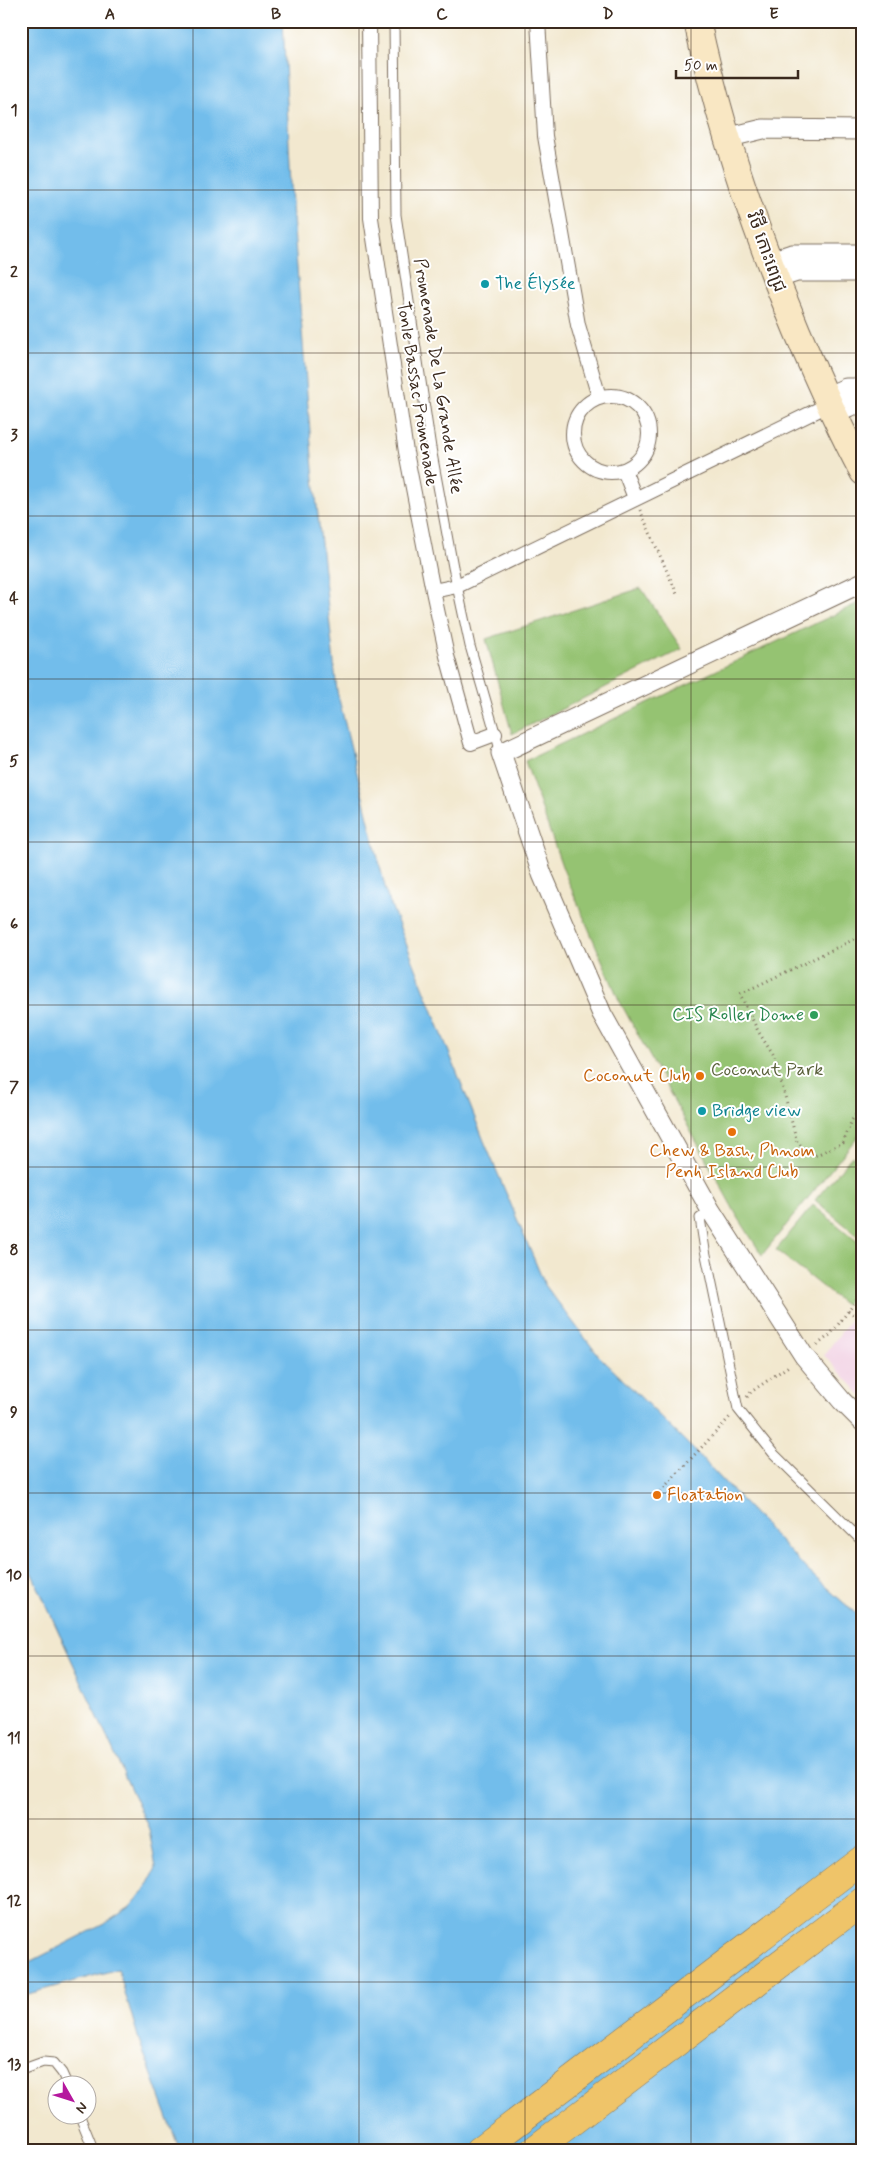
<svg xmlns="http://www.w3.org/2000/svg" width="884" height="2172" font-family="Mynerve,'Noto Sans Khmer',sans-serif">
<style>
.built{fill:#f1d0e3}
.green{fill:#95c372;stroke:#687648}
.water{fill:#72bdeb;stroke:#567484}
.lines{fill:none;stroke-linecap:round;stroke-linejoin:round}
.service-casing{stroke:#7b6c5c;stroke-width:11}
.pedestrian-casing{stroke:#7b6c5c;stroke-width:16}
.minor-casing{stroke:#7b6c5c;stroke-width:21}
.secondary-casing{stroke:#7b6c5c;stroke-width:28}
.primary-casing{stroke:#7b6c5c;stroke-width:29}
.path{stroke:#7b6c5c;stroke-width:3;stroke-dasharray:1 4;stroke-linecap:butt}
.service{stroke:#fff;stroke-width:9}
.pedestrian{stroke:#fff;stroke-width:14}
.minor{stroke:#fff;stroke-width:19}
.secondary{stroke:#f9e7c3;stroke-width:26}
.primary{stroke:#efc469;stroke-width:28}
.grid{fill:none;stroke:#3b2a1e;stroke-width:1;stroke-opacity:0.55}
.culture-dot{fill:#0f9aa8;stroke:#fff;stroke-width:2}
.leisure-dot{fill:#2e9e5b;stroke:#fff;stroke-width:2}
.food-dot{fill:#e8710a;stroke:#fff;stroke-width:2}
.labels{text-anchor:middle;dominant-baseline:central;stroke-width:4;stroke-linejoin:round;paint-order:stroke}
.street-label{font-size:18px;fill:#3b2a1e;stroke:#fff}
.culture-label{font-size:18px;fill:#0d838f;stroke:#fff;text-anchor:start}
.leisure-label{font-size:18px;fill:#27864d;stroke:#fff;text-anchor:end}
.park-label{font-size:18px;fill:#5a603b;stroke:#fff}
.food-label{font-size:18px;fill:#c56008;stroke:#fff;text-anchor:end}
.neatline{fill:none;stroke:#3b2a1e;stroke-width:2}
.grid-label{font-size:16px;text-anchor:middle;font-weight:bold;fill:#3b2a1e}
</style>
<rect width="100%" height="100%" fill="#fff"/>
<filter id="ink" filterUnits="userSpaceOnUse"><feTurbulence type="fractalNoise" baseFrequency=".02" numOctaves="2"/><feDisplacementMap in="SourceGraphic" scale="10" xChannelSelector="R" yChannelSelector="G"/><feConvolveMatrix kernelMatrix="1 2 1 2 8 2 1 2 1" color-interpolation-filters="sRGB"/></filter>
<filter id="wash" filterUnits="userSpaceOnUse"><feTurbulence type="fractalNoise" baseFrequency=".0096" numOctaves="4" result="noise"/><feDisplacementMap in="SourceGraphic" scale="20" xChannelSelector="R" yChannelSelector="G"/><feGaussianBlur stdDeviation="1.12" result="paint"/><feColorMatrix in="noise" values="0 0 0 0 0 0 0 0 0 0 0 0 0 0 0 0 0 1.4 0 .05"/><feComposite in="paint" operator="in"/></filter>
<g filter="url(#wash)">
<rect width="100%" height="100%" fill="#f2e8cf"/>
<path class="built" d="M863 1303V1397L824 1355Z"/>
<path class="green" d="M641 588 682 649 512 734 486 639Z
M863 601V1130L762 1255 736 1214 619 1000 563 869 525 761Z
M852 1156 863 1165V1240L815 1200Z
M813 1205 863 1246V1283L845 1305 776 1250Z"/>
<path class="water" d="M21 21H283L292 205 313 469 337 691 387 895 484 1141 545 1285 598 1355 696 1452 808 1571 863 1620V2151H180L139 2040 118 1969 21 1996V1963L32 1961 106 1923 130 1907 144 1891 156 1868 149 1829 21 1550Z"/>
</g>
<g filter="url(#ink)">
<g class="lines">
<g class="service-casing">
<path id="service" d="M394 21 396 215 431 448 453 567 470 646 501 753
M711 1211 700 1218 705 1250 738 1409 773 1453 863 1542
M21 2070 43 2062 54 2063 62 2073 67 2084
M79 2114 94 2151"/>
</g>
<g class="pedestrian-casing">
<path id="pedestrian" d="M369 21 371 218 406 452 433 591 447 656 471 743 495 734
M538 21 545 136 578 325 599 397
M573 434a38 38 0 1 1 76 0a38 38 0 1 1-76 0Z
M624 470 635 498
M433 591 457 586 830 404"/>
</g>
<g class="minor-casing">
<path id="minor" d="M726 138 763 129 863 130
M768 262 792 254H863
M775 279 797 272H863
M826 397 846 388H863
M834 413 853 405H863
M863 582 501 753 542 874 602 1014 711 1211 804 1356 842 1401 863 1422"/>
</g>
<g class="secondary-casing">
<path id="secondary" d="M697 21C720 128 755 231 797 331 817 378 838 426 863 472"/>
</g>
<g class="primary-casing">
<path id="primary" d="M479 2151 863 1859
M533 2151 863 1901"/>
</g>
<path class="path" d="M640 510 677 594
M863 935 740 994 758 1031 775 1058 797 1142 814 1156 843 1143 852 1120 863 1103
M848 1311 863 1321
M817 1345 830 1335 863 1292
M863 1361 858 1366 863 1370
M747 1397 751 1392 790 1365
M657 1495 730 1417"/>
<use href="#service" class="service"/>
<use href="#pedestrian" class="pedestrian"/>
<use href="#minor" class="minor"/>
<use href="#secondary" class="secondary"/>
<use href="#primary" class="primary"/>
</g>
</g>
<path class="grid" d="M193 21V2151M359 21V2151M525 21V2151M691 21V2151M21 190H863M21 353H863M21 516H863M21 679H863M21 842H863M21 1005H863M21 1167H863M21 1330H863M21 1493H863M21 1656H863M21 1819H863M21 1982H863"/>
<g class="culture-dot">
<circle cx="485" cy="284" r="5"/>
<circle cx="702" cy="1111" r="5"/>
</g>
<circle class="leisure-dot" cx="814" cy="1015" r="5"/>
<g class="food-dot">
<circle cx="700" cy="1076" r="5"/>
<circle cx="732" cy="1132" r="5"/>
<circle cx="657" cy="1495" r="5"/>
</g>
<g class="labels">
<g class="street-label">
<text transform="translate(766 252) rotate(70)">វិថី កោះពេជ្រ</text>
<text transform="translate(438 376) rotate(81)">Promenade De La Grande Allée</text>
<text transform="translate(417 394) rotate(81)">Tonle Bassac Promenade</text>
</g>
<g class="culture-label">
<text x="495" y="284">The Élysée</text>
<text x="712" y="1111">Bridge view</text>
</g>
<g class="leisure-label">
<text x="804" y="1015">CIS Roller Dome</text>
</g>
<g class="park-label">
<text x="767" y="1070">Coconut Park</text>
</g>
<g class="food-label">
<text x="690" y="1076">Coconut Club</text>
<text x="732" y="1151" text-anchor="middle">Chew &amp; Bash, Phnom<tspan x="732" dy="21">Penh Island Club</tspan></text>
<text x="667" y="1495" text-anchor="start">Floatation</text>
</g>
</g>
<rect width="884" height="2172" fill="none" stroke="#fff" stroke-width="55"/>
<g transform="translate(72 2100) rotate(129)"><circle r="24" fill="#ffffff" stroke="#b1aaa5"/>
<path d="M0-4L9 19L0 12L-9 19Z" fill="#b5179e"/>
<text y="-8" font-size="14" font-weight="bold" text-anchor="middle" fill="#3b2a1e">N</text>
</g>
<path d="M676 70v8h122v-8" fill="none" stroke="#3b2a1e" stroke-width="2.5"/>
<text x="684" y="70" font-size="15" fill="#3b2a1e" stroke="#ffffff" stroke-width="4" paint-order="stroke">50 m</text>
<rect x="28" y="28" width="828" height="2116" class="neatline"/>
<g class="grid-label">
<text x="110" y="19">A</text>
<text x="276" y="19">B</text>
<text x="442" y="19">C</text>
<text x="608" y="19">D</text>
<text x="774" y="19">E</text>
<text x="14" y="115">1</text>
<text x="14" y="277">2</text>
<text x="14" y="440">3</text>
<text x="14" y="603">4</text>
<text x="14" y="766">5</text>
<text x="14" y="929">6</text>
<text x="14" y="1092">7</text>
<text x="14" y="1255">8</text>
<text x="14" y="1417">9</text>
<text x="14" y="1580">10</text>
<text x="14" y="1743">11</text>
<text x="14" y="1906">12</text>
<text x="14" y="2069">13</text>
</g>
</svg>
